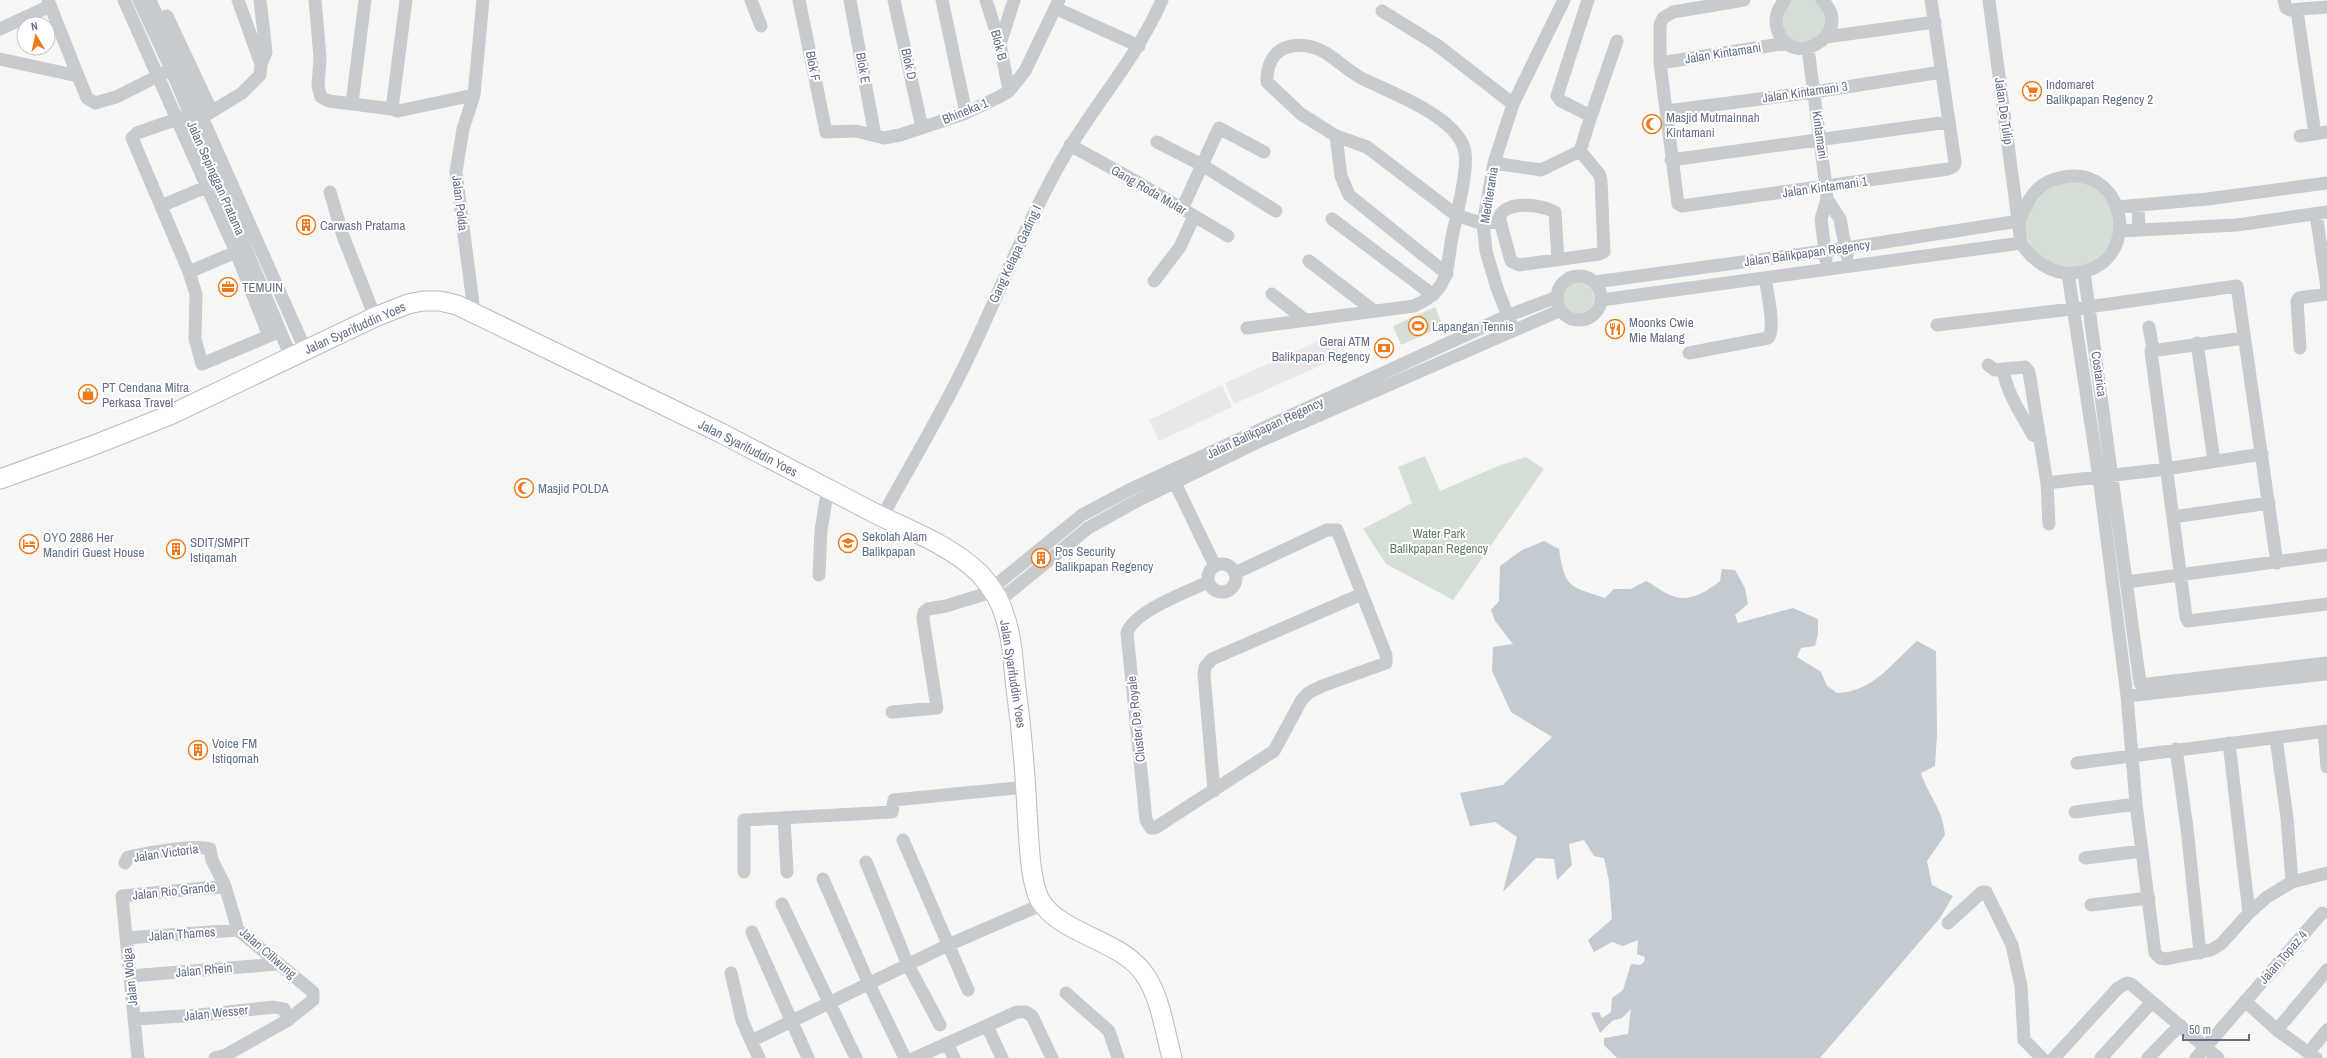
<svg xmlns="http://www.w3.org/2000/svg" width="2327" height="1058" font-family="'Archivo Narrow',sans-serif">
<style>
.built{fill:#e7e8e7}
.green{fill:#d6dfd5}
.water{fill:#c3cad2}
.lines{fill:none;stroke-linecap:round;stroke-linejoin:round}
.highway-casing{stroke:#b9bbc0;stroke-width:21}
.minor{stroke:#c7cace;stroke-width:13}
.highway{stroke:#fff;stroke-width:19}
.labels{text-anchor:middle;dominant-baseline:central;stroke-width:4;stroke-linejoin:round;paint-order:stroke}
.street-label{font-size:13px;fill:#647087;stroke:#fff}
.poi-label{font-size:13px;fill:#647087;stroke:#fff;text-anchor:start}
.park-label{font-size:13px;fill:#647d64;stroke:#fff}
</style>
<rect width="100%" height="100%" fill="#f6f7f4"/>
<path class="built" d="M1330 336 1340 357 1234 404 1225 383Z
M1222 385 1232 407 1159 441 1149 420Z"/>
<path class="green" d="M1790 0H1818L1828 23 1821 38 1800 45 1784 36 1780 11Z
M2060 180 2092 184 2114 208 2115 241 2089 267C2081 268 2067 272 2059 269 2030 260 2013 223 2034 197 2040 190 2052 185 2060 180Z
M1560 298a17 17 0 1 1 34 0a17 17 0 1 1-34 0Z
M1435 307 1443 326 1401 345 1393 326Z
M1425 456 1440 491 1498 466 1526 457 1544 469 1453 600 1386 564 1363 529 1412 503 1398 467Z"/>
<path class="water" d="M1544 541 1559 549C1565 588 1569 586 1605 598L1614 589H1631L1646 581C1654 585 1661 591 1668 594 1687 604 1705 593 1720 581L1722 569 1735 570 1745 588 1748 604 1735 615 1738 623 1793 608 1818 619V635L1815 646 1801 648 1797 657 1821 672 1827 686 1837 693C1873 692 1892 663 1917 641L1936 651 1937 734 1935 766 1921 773C1928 796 1942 806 1945 835L1927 861 1932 885 1953 896 1940 918 1820 1058H1617L1604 1045V1038L1628 1034 1631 1009 1622 1018 1612 1021 1600 1033 1591 1013 1599 1012 1602 1018 1611 1012 1612 998 1623 990 1631 964 1640 965 1644 962 1645 957 1637 954 1638 940 1623 946 1612 942 1594 952 1588 940 1612 919 1609 881 1604 858 1594 856 1584 840 1569 844 1572 865 1557 880 1554 859 1536 858 1503 892 1517 837 1495 822 1470 826 1460 793 1503 785 1552 737 1511 712 1492 671 1493 647 1513 644 1495 621 1491 610 1499 601 1500 566 1522 550Z"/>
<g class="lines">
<g class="highway-casing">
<path id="highway" d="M0 479 89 447 170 415 375 317 408 304 423 301H440L457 305 721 433 882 517C915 532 954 548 980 574 991 586 1001 602 1005 617 1012 638 1013 659 1015 680 1021 724 1025 767 1027 811 1029 834 1029 880 1040 900 1061 936 1124 939 1147 978 1161 1001 1165 1032 1172 1058"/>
</g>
<path class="minor" d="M48 0 78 76
M124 0 236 252 269 336
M139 0 171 69 291 357
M150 0 305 349
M260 0 266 52 261 64
M315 0 320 58 318 86 321 97 329 101 392 109
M406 0 392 109 398 111 474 95 483 0
M751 0 761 26
M799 0 826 132 856 131 884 138 900 135 966 113 1001 96 1009 91 1025 71 1059 0
M850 0 875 136
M894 0 922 128
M942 0 966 113
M986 0 1000 44 1009 91
M1744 0 1673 12 1663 18 1660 25V63L1678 204 1682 206 1948 169 1954 166 1955 162 1931 0
M1785 0C1778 8 1774 17 1777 28 1789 73 1857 34 1822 0
M1989 0 2021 243C2032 260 2052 275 2074 273 2144 267 2128 165 2064 177 2053 179 2042 183 2035 192 2027 200 2024 211 2019 221
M2284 0 2286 8 2290 10 2327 7
M1055 8 1139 46
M1382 11 1437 45 1513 104 1564 0
M2297 11 2315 134
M167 16 211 110
M0 29 50 6
M1826 37 1935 22
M1000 44 1014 0
M1808 48 1826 187 1827 199 1821 219 1826 260
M0 59 78 76 87 98 95 103 116 97 166 72
M1660 63 1787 43
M474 95 463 129 456 172 474 312
M352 103 365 0
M1667 111 1814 92 1942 72
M1591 116 1617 41
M183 117 137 133 132 138 189 272
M203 117 242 93 260 75 261 64 238 0
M1336 136 1341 176 1349 195 1447 274
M2300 136 2327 132
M1157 142 1202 165 1276 211
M1070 145 1137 182 1228 236
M1671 160 1948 122
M1494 163 1541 170 1580 151 1591 116 1561 101 1557 96 1588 0
M330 192 343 236 375 317
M1827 199 1840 219 1847 256
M161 206 206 187 211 182
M2138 206 2139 230
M2117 207 2207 199 2327 183
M1182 209 1219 128 1264 152
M2316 214 2327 288
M1332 219 1433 295
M2120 231 2237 225 2327 212
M236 252 189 272 196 294 195 339 202 364 276 333
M1558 260 1555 212C1541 205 1510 200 1500 215V221L1511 261 1519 265 1599 254 1604 252 1601 180 1599 174 1580 151
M1309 261 1374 311
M2084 272 2140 683 2148 684 2327 663
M2068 274 2099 477 2127 696 2136 804 2155 953 2160 958 2166 959 2211 950 2221 944 2249 913 2267 897 2292 882 2327 873
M1557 298a22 22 0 1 1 44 0a22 22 0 1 1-44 0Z
M1154 281 1180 247 1194 216
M1595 282 1846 248 2019 221
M1272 294 1304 319
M1601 300 2021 243
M1511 324 1497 288 1486 251 1483 224 1494 163 1513 104
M1937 325 2088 307 2237 286 2277 563
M2149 327 2153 350
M1247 328 1414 306C1450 290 1446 271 1452 237 1456 216 1470 166 1464 148 1454 115 1389 92 1361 78 1349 71 1338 61 1326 53 1298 37 1266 45 1267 82L1301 114 1336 136 1367 147 1456 215 1483 224 1500 221
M2244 338 2151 351 2186 617 2188 621 2327 604
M2197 343 2214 461
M2300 348 2297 301 2299 298 2327 294
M1689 353 1768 338C1776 329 1767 291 1765 278
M1988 365 1995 370 2025 367 2029 372 2047 483 2166 469 2262 454
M2003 369C2006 392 2022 415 2033 435L2040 438
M1175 483 1215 566
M2047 483 2049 524
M882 517C912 462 945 408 971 352 1000 291 1024 228 1057 169 1089 110 1135 62 1162 0
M2173 517 2269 503
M1208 578a14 14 0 1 1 28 0a14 14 0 1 1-28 0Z
M819 575 821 530 828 488
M1208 582C1187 592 1134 611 1127 633L1146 820 1151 828H1155L1274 751 1301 701 1308 693 1322 686 1386 663V655L1337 530H1327L1235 573
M2127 582 2327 555
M999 601 1088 528 1135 502 1260 441 1561 310
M2127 696 2327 674
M892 712 937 708 923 619 924 612 928 609 946 606 985 594 1082 515 1129 490 1507 316 1557 297
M2324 731 2327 767
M2276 738 2287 818 2292 882
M2229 743 2249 913
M2176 749 2187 828 2200 953
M2077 763 2327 731
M1214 791 1204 674 1205 667 1212 659 1362 594
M2075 812 2136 804
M784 818 787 872
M903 840 968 990
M2085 858 2142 851
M866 862 908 965 940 1025
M125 863 128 857C146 853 194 844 210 849L212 860 225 886 238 930 313 992V1000L288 1020 226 1055 215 1058
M744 872V820L892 812 894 800 1026 787
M823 879 869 984 905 1058
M782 904 856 1058
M2091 905 2149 898
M1948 923 1982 892H1986L2012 945 2021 986 2024 1040 2042 1058
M752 932 808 1058
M126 938 238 930
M731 973 742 1020 751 1041 948 945 1043 904
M130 976 278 964
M1066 993 1109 1031 1118 1058
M2245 1001 2277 1030 2316 1058
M135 1019 199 1015 274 1007 284 1009 288 1020
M987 1026 1002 1058
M2277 1030 2327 970
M751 1041 759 1058
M947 1043 954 1058
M2309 1052 2327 1030
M138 1058 122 896 225 886
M915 1058 1017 1012H1026L1032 1016 1052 1058
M2054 1058 2118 988 2127 983 2131 984 2218 1058
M2101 1058 2152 1002
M2148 1058 2180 1025
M2196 1058 2322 913"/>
<use href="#highway" class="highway"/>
</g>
<defs>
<g id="supermarket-ring" transform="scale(1)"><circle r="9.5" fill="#fff" stroke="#ed7b1e" stroke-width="1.5"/><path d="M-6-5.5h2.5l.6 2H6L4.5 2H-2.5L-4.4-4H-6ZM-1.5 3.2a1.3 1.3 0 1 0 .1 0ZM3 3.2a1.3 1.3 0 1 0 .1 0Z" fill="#ed7b1e"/></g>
<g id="mosque-ring" transform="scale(1)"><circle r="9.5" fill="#fff" stroke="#ed7b1e" stroke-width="1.5"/><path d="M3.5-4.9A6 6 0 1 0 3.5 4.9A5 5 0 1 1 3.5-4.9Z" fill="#ed7b1e"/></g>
<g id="building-ring" transform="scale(1)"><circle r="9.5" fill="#fff" stroke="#ed7b1e" stroke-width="1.5"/><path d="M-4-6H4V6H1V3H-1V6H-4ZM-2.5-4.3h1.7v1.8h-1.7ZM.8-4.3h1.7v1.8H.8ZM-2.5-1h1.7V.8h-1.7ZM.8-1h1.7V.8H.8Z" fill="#ed7b1e"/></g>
<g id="office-ring" transform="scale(1)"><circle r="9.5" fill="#fff" stroke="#ed7b1e" stroke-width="1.5"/><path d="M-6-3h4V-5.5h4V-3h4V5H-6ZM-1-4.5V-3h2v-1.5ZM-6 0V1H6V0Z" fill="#ed7b1e"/></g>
<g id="stadium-ring" transform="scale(1)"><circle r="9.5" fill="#fff" stroke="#ed7b1e" stroke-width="1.5"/><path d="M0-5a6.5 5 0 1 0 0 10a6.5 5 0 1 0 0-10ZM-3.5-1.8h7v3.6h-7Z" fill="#ed7b1e"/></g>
<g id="restaurant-ring" transform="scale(1)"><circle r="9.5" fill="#fff" stroke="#ed7b1e" stroke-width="1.5"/><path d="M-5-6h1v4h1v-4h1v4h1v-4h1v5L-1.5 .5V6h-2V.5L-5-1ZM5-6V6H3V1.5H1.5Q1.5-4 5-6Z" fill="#ed7b1e"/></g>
<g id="bank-ring" transform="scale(1)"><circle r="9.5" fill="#fff" stroke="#ed7b1e" stroke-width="1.5"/><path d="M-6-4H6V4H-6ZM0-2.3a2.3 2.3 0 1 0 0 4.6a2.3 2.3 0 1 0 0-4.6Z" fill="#ed7b1e"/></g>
<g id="shop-ring" transform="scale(1)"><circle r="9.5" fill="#fff" stroke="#ed7b1e" stroke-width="1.5"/><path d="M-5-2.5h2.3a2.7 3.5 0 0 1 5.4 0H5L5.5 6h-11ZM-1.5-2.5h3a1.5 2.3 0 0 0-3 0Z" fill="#ed7b1e"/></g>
<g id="school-ring" transform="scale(1)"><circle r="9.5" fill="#fff" stroke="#ed7b1e" stroke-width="1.5"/><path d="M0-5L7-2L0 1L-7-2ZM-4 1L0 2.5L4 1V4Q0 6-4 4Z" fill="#ed7b1e"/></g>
<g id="hotel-ring" transform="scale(1)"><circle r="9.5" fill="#fff" stroke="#ed7b1e" stroke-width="1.5"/><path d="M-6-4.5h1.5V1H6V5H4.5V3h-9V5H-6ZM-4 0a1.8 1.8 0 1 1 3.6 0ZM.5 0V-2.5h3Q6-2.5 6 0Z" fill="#ed7b1e"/></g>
</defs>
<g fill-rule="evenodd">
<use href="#supermarket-ring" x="2032" y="91"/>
<use href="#mosque-ring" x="1652" y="124"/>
<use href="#building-ring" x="306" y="225"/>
<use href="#office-ring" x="228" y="287"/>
<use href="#stadium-ring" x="1418" y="326"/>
<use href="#restaurant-ring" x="1615" y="329"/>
<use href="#bank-ring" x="1384" y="348"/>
<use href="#shop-ring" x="88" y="394"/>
<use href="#mosque-ring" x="524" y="488"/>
<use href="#school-ring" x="848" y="543"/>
<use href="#hotel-ring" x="29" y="544"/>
<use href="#building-ring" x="176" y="549"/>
<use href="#building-ring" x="1041" y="558"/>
<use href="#building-ring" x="198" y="750"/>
</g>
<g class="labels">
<g class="street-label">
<text transform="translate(999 45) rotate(75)">Blok B</text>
<text transform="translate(1723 53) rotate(-9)">Jalan Kintamani</text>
<text transform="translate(909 64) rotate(78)">Blok D</text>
<text transform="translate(813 66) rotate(79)">Blok F</text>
<text transform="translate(863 68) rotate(80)">Blok E</text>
<text transform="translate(1805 92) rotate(-8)">Jalan Kintamani 3</text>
<text transform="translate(965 111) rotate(-22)">Bhineka 1</text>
<text transform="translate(2004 111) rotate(82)">Jalan De Tulip</text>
<text transform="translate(1820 135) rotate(82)">Kintamani</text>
<text transform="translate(216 178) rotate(66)">Jalan Sepinggan Pratama</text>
<text transform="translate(1825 187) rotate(-8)">Jalan Kintamani 1</text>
<text transform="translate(1149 190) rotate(30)">Gang Roda Mutar</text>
<text transform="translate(1489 195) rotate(-81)">Mediterania</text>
<text transform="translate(460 203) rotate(83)">Jalan Polda</text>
<text transform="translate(1807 253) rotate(-8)">Jalan Balikpapan Regency</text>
<text transform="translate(1015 254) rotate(-65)">Gang Kelapa Gading I</text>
<text transform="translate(355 328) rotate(-24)">Jalan Syarifuddin Yoes</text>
<text transform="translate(2099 374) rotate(82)">Costarica</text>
<text transform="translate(1265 428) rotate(-25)">Jalan Balikpapan Regency</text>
<text transform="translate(748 448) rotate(27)">Jalan Syarifuddin Yoes</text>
<text transform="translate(1013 674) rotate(81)">Jalan Syarifuddin Yoes</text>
<text transform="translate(1136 719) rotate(-96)">Cluster De Royale</text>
<text transform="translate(166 853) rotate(-8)">Jalan Victoria</text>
<text transform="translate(174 891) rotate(-6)">Jalan Rio Grande</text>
<text transform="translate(182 934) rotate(-4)">Jalan Thames</text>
<text transform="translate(268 953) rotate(41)">Jalan Ciliwung</text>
<text transform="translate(2283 957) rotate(-49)">Jalan Topaz 4</text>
<text transform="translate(204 970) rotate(-5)">Jalan Rhein</text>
<text transform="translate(130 977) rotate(-96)">Jalan Wolga</text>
<text transform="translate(216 1013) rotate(-6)">Jalan Wesser</text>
</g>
<g class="poi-label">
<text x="2046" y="84">Indomaret<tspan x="2046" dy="15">Balikpapan Regency 2</tspan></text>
<text x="1666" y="117">Masjid Mutmainnah<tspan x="1666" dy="15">Kintamani</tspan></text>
<text x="320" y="225">Carwash Pratama</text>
<text x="242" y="287">TEMUIN</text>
<text x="1629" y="322">Moonks Cwie<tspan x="1629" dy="15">Mie Malang</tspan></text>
<text x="1432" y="326">Lapangan Tennis</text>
<text x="1370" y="341" text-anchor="end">Gerai ATM<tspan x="1370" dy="15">Balikpapan Regency</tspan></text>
<text x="102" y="387">PT Cendana Mitra<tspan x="102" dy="15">Perkasa Travel</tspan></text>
<text x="538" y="488">Masjid POLDA</text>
<text x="862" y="536">Sekolah Alam<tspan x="862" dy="15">Balikpapan</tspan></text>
<text x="43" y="537">OYO 2886 Her<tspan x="43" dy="15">Mandiri Guest House</tspan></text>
<text x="190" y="542">SDIT/SMPIT<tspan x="190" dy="15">Istiqamah</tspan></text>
<text x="1055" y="551">Pos Security<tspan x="1055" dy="15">Balikpapan Regency</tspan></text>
<text x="212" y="743">Voice FM<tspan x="212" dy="15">Istiqomah</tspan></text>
</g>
<g class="park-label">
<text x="1439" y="533">Water Park<tspan x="1439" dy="15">Balikpapan Regency</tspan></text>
</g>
</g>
<g transform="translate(36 36) rotate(351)"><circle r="19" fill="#ffffff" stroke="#c1c6cf"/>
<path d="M0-3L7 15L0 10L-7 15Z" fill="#ed7b1e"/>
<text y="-6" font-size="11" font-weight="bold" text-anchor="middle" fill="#647087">N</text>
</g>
<path d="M2183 1034v6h66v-6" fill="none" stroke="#647087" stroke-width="2"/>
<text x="2189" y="1034" font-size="12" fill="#647087" stroke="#ffffff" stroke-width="3" paint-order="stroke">50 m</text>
</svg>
